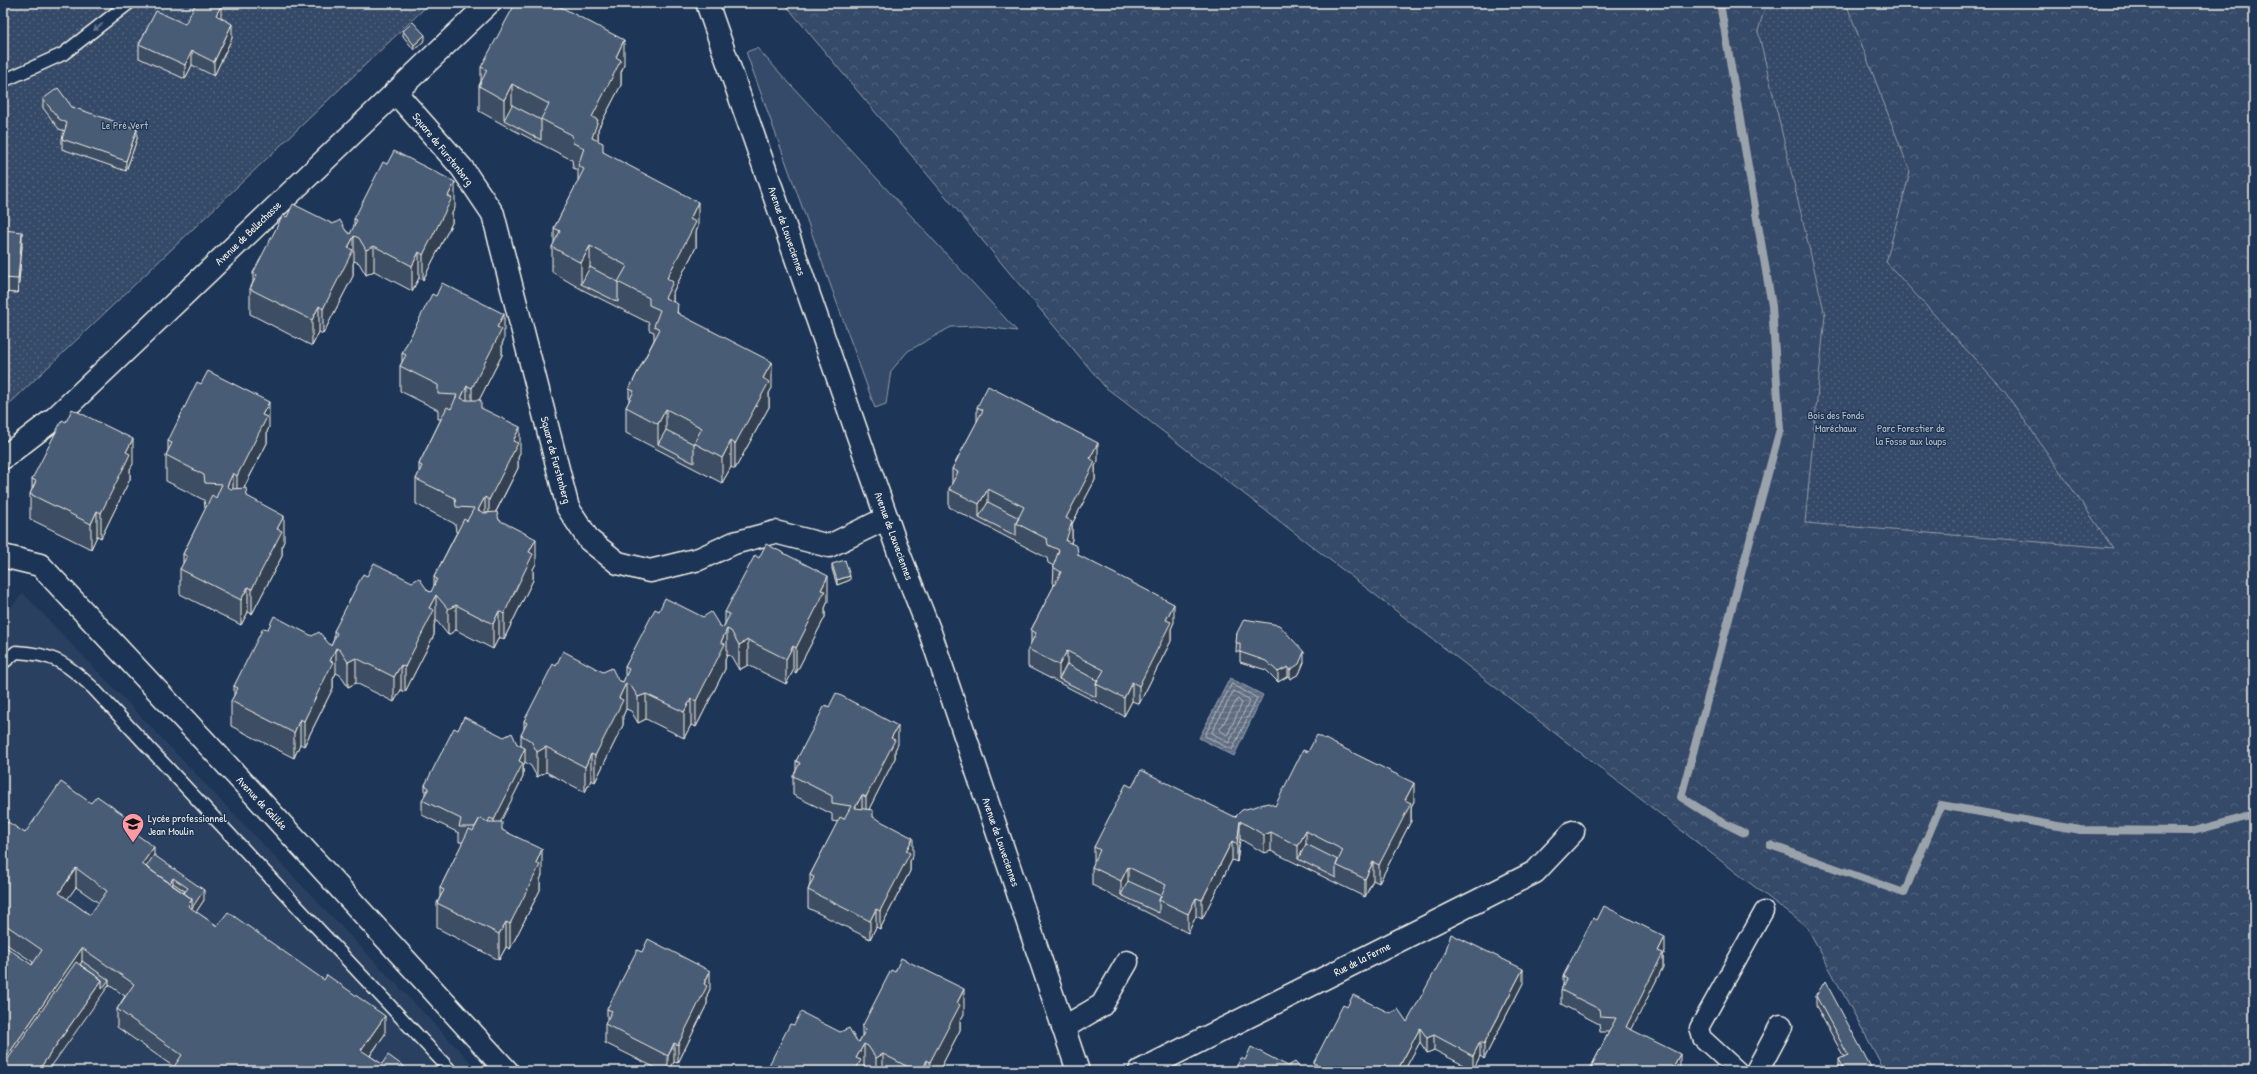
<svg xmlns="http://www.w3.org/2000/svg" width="2257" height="1074" font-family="'Patrick Hand',sans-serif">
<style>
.built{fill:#2a4060}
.green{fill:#354a67;stroke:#949ea8}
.forest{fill:url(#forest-crowns);stroke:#949ea8}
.park{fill:url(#park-dots);stroke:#949ea8}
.water{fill:url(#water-rules);stroke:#9aa2ab}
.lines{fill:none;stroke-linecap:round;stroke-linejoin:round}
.shore{stroke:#b8bcbf;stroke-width:1}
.stream{stroke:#9aa2ab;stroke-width:8}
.service-casing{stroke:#f4f1e8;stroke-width:15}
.pedestrian-casing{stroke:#f4f1e8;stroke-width:21}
.minor-casing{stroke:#f4f1e8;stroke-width:25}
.tertiary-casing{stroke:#f4f1e8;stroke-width:25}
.service{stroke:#1d3557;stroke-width:12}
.pedestrian{stroke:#1d3557;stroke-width:18}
.minor{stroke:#1d3557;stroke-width:22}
.tertiary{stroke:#1d3557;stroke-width:22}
.wall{fill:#3e4e64;stroke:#f4f1e8;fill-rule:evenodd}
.shaded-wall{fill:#324051;stroke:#f4f1e8}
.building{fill:#485b74;stroke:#f4f1e8;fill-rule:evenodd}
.oneway{fill:#68778a}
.labels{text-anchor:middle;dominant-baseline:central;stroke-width:3;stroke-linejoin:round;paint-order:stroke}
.park-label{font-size:11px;fill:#bbbfc1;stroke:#1d3557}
.street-label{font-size:11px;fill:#f4f1e8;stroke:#1d3557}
.poi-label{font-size:11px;fill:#f4f1e8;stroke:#1d3557;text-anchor:start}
</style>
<defs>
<pattern id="forest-crowns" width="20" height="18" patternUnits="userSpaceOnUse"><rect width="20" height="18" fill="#354a67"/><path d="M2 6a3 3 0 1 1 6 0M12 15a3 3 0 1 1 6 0" fill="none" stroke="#53657d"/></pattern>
<pattern id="park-dots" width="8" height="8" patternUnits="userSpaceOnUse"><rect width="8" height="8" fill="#354a67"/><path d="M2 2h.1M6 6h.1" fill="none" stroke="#53657d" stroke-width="1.8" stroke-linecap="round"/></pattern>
<pattern id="water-rules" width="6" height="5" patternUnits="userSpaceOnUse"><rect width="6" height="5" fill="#5e6d82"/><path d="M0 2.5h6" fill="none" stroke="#768294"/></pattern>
</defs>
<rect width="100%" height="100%" fill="#1d3557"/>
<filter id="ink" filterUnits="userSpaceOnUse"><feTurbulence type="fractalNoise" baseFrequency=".025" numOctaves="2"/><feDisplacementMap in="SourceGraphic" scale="8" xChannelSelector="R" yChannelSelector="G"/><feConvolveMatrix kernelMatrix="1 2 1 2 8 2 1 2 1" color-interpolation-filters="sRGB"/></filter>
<g filter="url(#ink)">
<path class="built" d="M23 593 479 1071H3V616Z"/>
<path class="green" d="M757 48 1017 331 977 326 951 327 908 351 891 371 886 404 875 408 746 52Z"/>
<path class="forest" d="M784 3H2254V1071H1885L1807 927 1105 387Z"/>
<path class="park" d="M3 3H430L3 410Z
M1846 3 1910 172 1886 262 2005 392 2113 548 1805 523 1825 315 1758 31 1766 4Z"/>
<path class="water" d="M1230 678 1263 695 1234 756 1199 738Z"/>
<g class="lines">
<path class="shore" d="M1232 684 1257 698 1232 750 1205 736Z
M1234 691 1250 700 1229 743 1212 733Z
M1238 699 1242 703 1228 734 1226 735 1220 730Z"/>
<path class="stream" d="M1720 3 1772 306 1780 429 1681 797 1716 819 1744 833
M1770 845 1904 893 1941 805 2080 830 2193 831 2254 815"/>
<g class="service-casing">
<path id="service" d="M3 81 63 54 129 3
M3 663 16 652C53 654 65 662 92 687L451 1071"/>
</g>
<g class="pedestrian-casing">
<path id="pedestrian" d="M1738 1071 1702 1038 1699 1028 1764 911"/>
</g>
<g class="minor-casing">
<path id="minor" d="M395 92 462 168 493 214 568 508 589 540 618 563 650 571 699 559 734 543 775 532 829 546 887 518
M3 458 55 418 489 3
M3 556 40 565 253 793 507 1071
M1063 1028 1102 1005 1127 962
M1140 1071 1535 872 1573 832
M1757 1071 1781 1026"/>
</g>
<g class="tertiary-casing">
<path id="tertiary" d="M707 3 900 556 930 632 1078 1071"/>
</g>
<use href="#service" class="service"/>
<use href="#pedestrian" class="pedestrian"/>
<use href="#minor" class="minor"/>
<use href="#tertiary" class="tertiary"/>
</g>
<path class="wall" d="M221 18 232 38 214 76 192 65 185 79 139 58V44L185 24Z
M403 31 425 40 414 50 403 36Z
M624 65 621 72V85L598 129V141L603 152 698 227 696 232V247L673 292V302L678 313 772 388 769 393V407L735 469 731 467 722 483 626 433V407L629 402V389L654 340V332L649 330V323L581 289 552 272V247L554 243V228L578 182V170L573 168 572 160 504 125 479 111V86L481 81V67Z
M43 99 72 107 137 139 126 171 62 149V139L65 131 59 129 43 108Z
M455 208 452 213V223L423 280 419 278 412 291 374 271 366 275 359 263 354 261 353 264V276L323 334 319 332 312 346 250 314V289L253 282V273L287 217 346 231 350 234 354 227V219Z
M3 230 22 246 18 293 3 292Z
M504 339 502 344V355L479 400 481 408 520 453 518 458V468L496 512 499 520 536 564 533 569V580L504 639 499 637 493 649 456 630 448 635 436 620 434 625V635L405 692 401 690 394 702 356 683 348 687 340 675 336 673 333 679V688L304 746 300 744 294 758 231 726V701L234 696V686L268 629 331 646 334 639V631L367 576 428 591 431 592 434 587V577L457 532H456L455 524 416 504V479L419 473V464L441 419H438V410L400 391V366L402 362V353Z
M977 407 1098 461 1095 466V480L1072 524V539L1071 543 1078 555 1174 622 1171 629V641L1139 704 1132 701 1124 716 1028 667V649L1031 644V630L1054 586 1053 585 1054 566 1048 563 1047 558 949 507V489L952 484V469L977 422Z
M269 427 267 432V443L244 488 247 496 284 541 282 546V556L252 614 248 612 241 625 180 594V569L183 564V554L206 508H205L204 500 166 481V455L168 451V441Z
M133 464 130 469V479L101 538 97 536 91 549 30 519V494L32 489V479Z
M832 564 850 580 837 585 832 569Z
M828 601 825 608V617L796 673 793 671 786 684 748 665 739 670 731 656 727 655 725 660V669L696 727 691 725 684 738 646 719 638 723 631 711 626 709 623 716V725L595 782 591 780 585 792 546 772 537 777 531 766 525 762 523 766V777L500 822 502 830 542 875 540 880V890L510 949 506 947 499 960 437 928V903L440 897V888L463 842H459V833L422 815V800L425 796V785L458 730 517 744 521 746V735L524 730V721L556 666 618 680 623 682 625 678V667L659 611 719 625 723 628 725 623V612Z
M1237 633 1304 662 1299 674 1290 679 1288 676 1278 682 1266 670 1240 662V652H1236Z
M829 707 898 744 895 750V758L869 809 873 817 913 856 910 861V871L880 929 876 927 870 939 808 908V890L810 884V875L838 822 832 821V814L793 795V776L796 771V761Z
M1132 787 1235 817 1414 801 1411 807V821L1379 883 1373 880 1365 897 1336 883 1271 851 1264 853 1240 839 1237 862 1232 860 1202 919 1196 916 1188 933 1092 885V867L1094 863V847Z
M91 803 131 830 154 855 204 900 196 912 385 1034 370 1056 382 1064 410 1071 174 1067 117 1027V1009L125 996 109 985 102 994 32 965 33 962 3 942V829L25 833ZM76 887 99 903 90 915 67 899Z
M1597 920 1665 951 1663 956V967L1631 1030 1680 1068 1678 1071H1589L1609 1032H1600L1599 1024 1561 1004V990L1563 985V976Z
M1523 983 1484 1059 1480 1056 1473 1070 1434 1050 1427 1053 1420 1042 1404 1071H1312L1314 1069V1062L1347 1007 1407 1022Z
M710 989 707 995V1004L678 1063 674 1062 669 1071H662L605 1043V1024L607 1020V1009Z
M1816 996 1873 1071H1840L1839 1069V1059L1844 1057 1816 1006Z
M964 1014 960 1021V1030L939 1071H868L864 1069 794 1025 859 1042 862 1036V1027Z"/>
<path class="shaded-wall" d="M221 6V21L216 15Z
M232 24V38L214 76V62Z
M425 35V40L414 50V45Z
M624 40V65L621 72V85L598 129V146L592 163V117L616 57Z
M192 51V65L185 79V65Z
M512 84V110L504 120V100Z
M137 129V139L126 171V161Z
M455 182V208L452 213V223L423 280V255L448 196Z
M698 202V227L696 232V247L673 292V307L665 298 667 278 690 219Z
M22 232V246L18 293V279Z
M354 236V261L353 264V276L323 334V309L348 248Z
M374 246V271L366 275V250Z
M590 246V272L581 284V263Z
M419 252V278L412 291V266Z
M319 306V332L312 346V320Z
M504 314V339L502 344V355L472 414V388L497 327Z
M772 362V388L769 393V407L735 469V444L763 378Z
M467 386V412L461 398Z
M269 402V427L267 432V443L237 501V476L262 415Z
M666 409V435L658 444V424Z
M520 427V453L518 458V468L489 525V500L513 441Z
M133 439V464L130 469V479L101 538V513L126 452Z
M731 441V467L722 483V458Z
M1098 443V461L1095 466V480L1072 524V539L1066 559V518L1090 458Z
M233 473V499L227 486Z
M988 489V507L979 517V504Z
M485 497V522L478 510Z
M97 511V536L91 549V524Z
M284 516V541L282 546V556L252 614V589L277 529Z
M536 539V564L533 569V580L504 639V614L529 552Z
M828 576V601L825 608V617L796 673V648L821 590Z
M850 576V580L837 585V580Z
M248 587V612L241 625V600Z
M436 595V620L434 625V635L405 692V667L429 608Z
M1174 604V622L1171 629V641L1139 704V686L1166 620Z
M456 605V630L448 635V609Z
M499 611V637L493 649V624Z
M727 629V655L725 660V669L696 727V701L721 642Z
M748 640V665L739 670V645Z
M793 646V671L786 684V659Z
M336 648V673L333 679V688L304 746V721L330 661Z
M1067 651V669L1059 679V665Z
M1304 652V662L1299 674 1290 679V670Z
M356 658V683L348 687V662Z
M401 665V690L394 702V677Z
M1288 667V676L1278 682V672Z
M1132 682V701L1124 716V698Z
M626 683V709L623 716V725L595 782V756L619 698Z
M646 694V719L638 723V697Z
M691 699V725L684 738V712Z
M300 719V744L294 758V733Z
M898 726V744L895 750V758L866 815V797L891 738Z
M546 747V772L537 777V752Z
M525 748V762L523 766V777L494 835V820L519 761Z
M591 754V780L585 792V767Z
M1414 783V801L1411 807V821L1379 883V865L1405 800Z
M862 795V813L855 808Z
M131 820V838L126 827Z
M1240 821V839L1237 862V844Z
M1306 831V849L1298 859V846Z
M1271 832V851L1264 853V835Z
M913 838V856L910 861V871L880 929V911L906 851Z
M1232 841V860L1202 919V900Z
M154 847V865L147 876 142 864Z
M542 849V875L540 880V890L510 949V924L536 863Z
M1373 862V880L1365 897V879Z
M1128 867V886L1121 895V881Z
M76 868V887L59 911V893Z
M173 878V888L169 884Z
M204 890V900L188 924V906L192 899Z
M1196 898V916L1188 933V914Z
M876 909V927L870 939V921Z
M506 922V947L499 960V934Z
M1665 937V951L1663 956V967L1626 1041V1027L1658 951Z
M82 948V966L3 1071V1062Z
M1523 969V983L1484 1059V1044Z
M710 971V989L707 995V1004L678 1063V1045Z
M102 980H109V985L48 1071H38Z
M964 989V1014L960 1021V1030L939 1071H930V1062L957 1003Z
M385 1016V1034L361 1068V1050Z
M1420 1028V1042L1404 1071H1397Z
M1434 1035V1050L1427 1053V1038Z
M1480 1042V1056L1473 1070V1056Z
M674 1043V1062L669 1071H668V1056Z
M864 1044V1069L863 1071H855L856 1058Z
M883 1054V1071H876V1058Z
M1680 1054V1068L1678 1071H1673V1067Z
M927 1060V1071H922Z"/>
<path class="building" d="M196 3H214L221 6 216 15 232 24 214 62 192 51 185 65 139 44 156 11 185 24Z
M522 3H553L624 40 616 57 621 60 592 117 598 120 592 138 603 143V152L698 202 690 219 696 222 667 278 673 282 665 298 678 304 677 313 772 362 763 378 769 382 735 444 731 441 722 458 694 443 702 428 666 409 658 424 626 407 634 391 629 389 660 329 654 326 660 310 649 305V298L618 282 627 266 590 246 581 263 552 247 560 231 554 228 584 169 578 166 584 148 573 143 572 135 541 119 549 104 512 84 504 100 479 86 487 70 481 67 515 4 520 7Z
M413 22 425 35 414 45 403 31Z
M58 88 72 107 137 129 126 161 62 139 67 123 59 119 43 99Z
M512 105 541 120V140L504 120Z
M394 151 455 182 448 196 452 198 423 255 419 252 412 266 374 246 366 250 359 238 354 236 348 248 353 250 323 309 319 306 312 320 250 289 257 275 253 273 283 215 287 217 293 204 333 224 340 220 346 231 350 234 357 220 354 219 383 162 387 164Z
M3 230 22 232 18 279 3 278Z
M590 267 618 282V302L581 284Z
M442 283 504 314 497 327 502 329 472 388 467 386 461 398 466 400H481V408L520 427 513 441 518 443 489 500 485 497 478 510 484 513 497 512 499 520 536 539 529 552 533 554 504 614 499 611 493 624 456 605 448 609 436 595 429 608 434 610 405 667 401 665 394 677 356 658 348 662 340 650 336 648 330 661 333 662 304 721 300 719 294 733 231 701 238 688 234 686 263 628 268 629 274 616 312 636 319 632 331 646 337 633 334 631 363 574 367 576 374 563 412 582 419 578 428 591 431 592 437 579 434 577 464 519 467 521 474 508 456 507 455 498 416 479 422 466 419 464 447 407 451 409 457 395 438 394V385L400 366 406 355 402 353 432 294 436 296Z
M208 371 269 402 262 415 267 417 237 476 233 473 227 486 231 489 246 488 247 496 284 516 277 529 282 531 252 589 248 587 241 600 180 569 187 556 183 554 212 495 216 498 222 484 205 483 204 475 166 455 172 443 168 441 197 382 201 384Z
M988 386 1098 443 1090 458 1095 462 1066 518 1072 521 1066 541 1077 546 1078 555 1174 604 1166 620 1171 622 1139 686 1132 682 1124 698 1096 684 1104 670 1067 651 1059 665 1028 649 1036 633 1031 630 1061 572 1053 567 1059 550 1048 545 1047 539 1016 523 1024 507 988 489 979 504 949 489 958 472 952 469 983 410 977 407Z
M72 409 133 439 126 452 130 454 124 467 101 513 97 511 91 524 30 494 36 481 32 479 62 420 66 422Z
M666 430 694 444V463L658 444Z
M988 502 1019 518 1016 523V536L979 517Z
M766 544 828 576 821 590 825 591 796 648 793 646 786 659 748 640 739 645 731 631 727 629 721 642 725 644 696 701 691 699 684 712 646 694 638 697 631 686 626 683 619 698 623 700 595 756 591 754 585 767 546 747 537 752 531 741 521 735 527 723 524 721 553 664 556 666 563 651 603 672 612 668 618 680 623 682 629 669 625 667 655 609 659 611 665 598 703 617 711 612 719 625 723 628 730 614 725 612 755 555 759 558Z
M845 560 850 576 837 580 832 564Z
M1244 619 1279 625 1304 652 1299 664 1290 670 1288 667 1278 672 1266 661 1240 652V643H1236L1237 633Z
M1067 664 1098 681 1096 684V697L1059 679Z
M836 693 898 726 891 738 895 740 866 797 862 795 855 808 873 810V817L913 838 906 851 910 853 880 911 876 909 870 921 808 890 814 877 810 875 840 817 844 819 851 806 832 803V796L793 776 800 763 796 761 825 705 829 707Z
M464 717 504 737 512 733 517 744 525 748 519 761 523 763 494 820 490 818 488 822H487L480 818 475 827H459L461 819 422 800 429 788 425 785 454 728 458 730Z
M1317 735 1414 783 1405 800 1411 803 1379 865 1373 862 1365 879 1336 865 1343 850 1306 831 1298 846 1271 832 1264 835 1240 821 1237 844 1232 841 1202 900 1196 898 1188 914 1159 900 1166 885 1128 867 1121 881 1092 867 1100 850 1094 847 1126 784 1132 787 1141 770 1235 817 1242 810 1268 803 1275 806 1303 750 1308 752Z
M61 782 91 803 97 796 131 820 126 827 154 847 142 864 192 899 188 906 217 926 228 912 324 980 327 975 385 1016 361 1050 382 1064 388 1055 410 1071H171L182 1055 117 1009 134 984 82 948 3 1062V945L32 965 42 950 3 923V829L8 822 25 833ZM76 868 107 891 90 915 59 893Z
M480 818 487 822H502V830L542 849 536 863 540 865 510 924 506 922 499 934 437 903 444 890 440 888 469 829 473 831Z
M1306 844 1338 860 1336 865V878L1298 859Z
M154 855 204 890 192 908V899L184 893 188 888 173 878 170 883 146 867Z
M1128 881 1161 896 1159 900V913L1121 895Z
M173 883 185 891 184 893 172 885Z
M1604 906 1665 937 1658 951 1663 953 1626 1027 1680 1054 1673 1067 1677 1069V1071H1589L1616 1018 1600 1017 1599 1009 1561 990 1567 978 1563 976 1593 918 1597 920Z
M1451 934 1523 969 1484 1044 1480 1042 1473 1056 1434 1035 1427 1038 1420 1028 1397 1071H1312L1317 1065 1314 1062 1343 1005 1347 1007 1353 995 1390 1013 1398 1009 1407 1022 1445 953Z
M648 939 710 971 704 984 707 986 678 1045 674 1043 668 1056 605 1024 612 1011 607 1009 637 950 642 952Z
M901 958 964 989 957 1003 960 1005 930 1062 927 1060 922 1071H916L883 1054 876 1058 868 1046 864 1044 856 1058 861 1060 855 1071H766L790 1024 794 1025 801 1012 840 1032 849 1028 856 1040 859 1042 866 1029 862 1027 891 970 895 972Z
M82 961 109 980 102 989V980L80 965Z
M76 962 102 980 38 1071H3V1066Z
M1825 981 1873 1071H1845L1839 1059 1848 1055 1816 996Z
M1251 1047 1288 1066 1295 1062 1303 1071H1234L1241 1058 1245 1060Z
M701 1066 711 1071H699Z"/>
<defs><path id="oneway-solid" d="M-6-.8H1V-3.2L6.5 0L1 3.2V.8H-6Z"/></defs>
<use class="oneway" href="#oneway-solid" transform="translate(98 27) rotate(142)"/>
</g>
<defs>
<g id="school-pin" transform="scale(1.15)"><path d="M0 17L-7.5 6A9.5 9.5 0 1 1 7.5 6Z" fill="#ff9aa2" stroke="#1d3557"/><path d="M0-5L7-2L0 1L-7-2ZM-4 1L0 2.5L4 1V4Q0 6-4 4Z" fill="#111"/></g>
</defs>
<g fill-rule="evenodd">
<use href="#school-pin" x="133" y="824"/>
</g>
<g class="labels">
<g class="park-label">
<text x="125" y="125">Le Pré Vert</text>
<text x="1836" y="415">Bois des Fonds<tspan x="1836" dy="13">Maréchaux</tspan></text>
<text x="1911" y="428">Parc Forestier de<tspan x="1911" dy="13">la Fosse aux loups</tspan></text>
</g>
<g class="street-label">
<text transform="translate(443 149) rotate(51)">Square de Furstenberg</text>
<text transform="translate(787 231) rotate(71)">Avenue de Louveciennes</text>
<text transform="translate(248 233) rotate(-44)">Avenue de Bellechasse</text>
<text transform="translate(556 460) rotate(75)">Square de Furstenberg</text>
<text transform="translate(894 536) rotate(70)">Avenue de Louveciennes</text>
<text transform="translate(262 803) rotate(47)">Avenue de Galilée</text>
<text transform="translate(1001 842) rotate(71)">Avenue de Louveciennes</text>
<text transform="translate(1362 959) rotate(-27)">Rue de la Ferme</text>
</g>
<g class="poi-label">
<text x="148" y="818">Lycée professionnel<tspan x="148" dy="13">Jean Moulin</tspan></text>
</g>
</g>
<rect width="2257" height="1074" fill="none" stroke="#1d3557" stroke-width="16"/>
<rect x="8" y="8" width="2241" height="1058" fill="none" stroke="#f4f1e8" stroke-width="1.5" filter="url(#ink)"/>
</svg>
